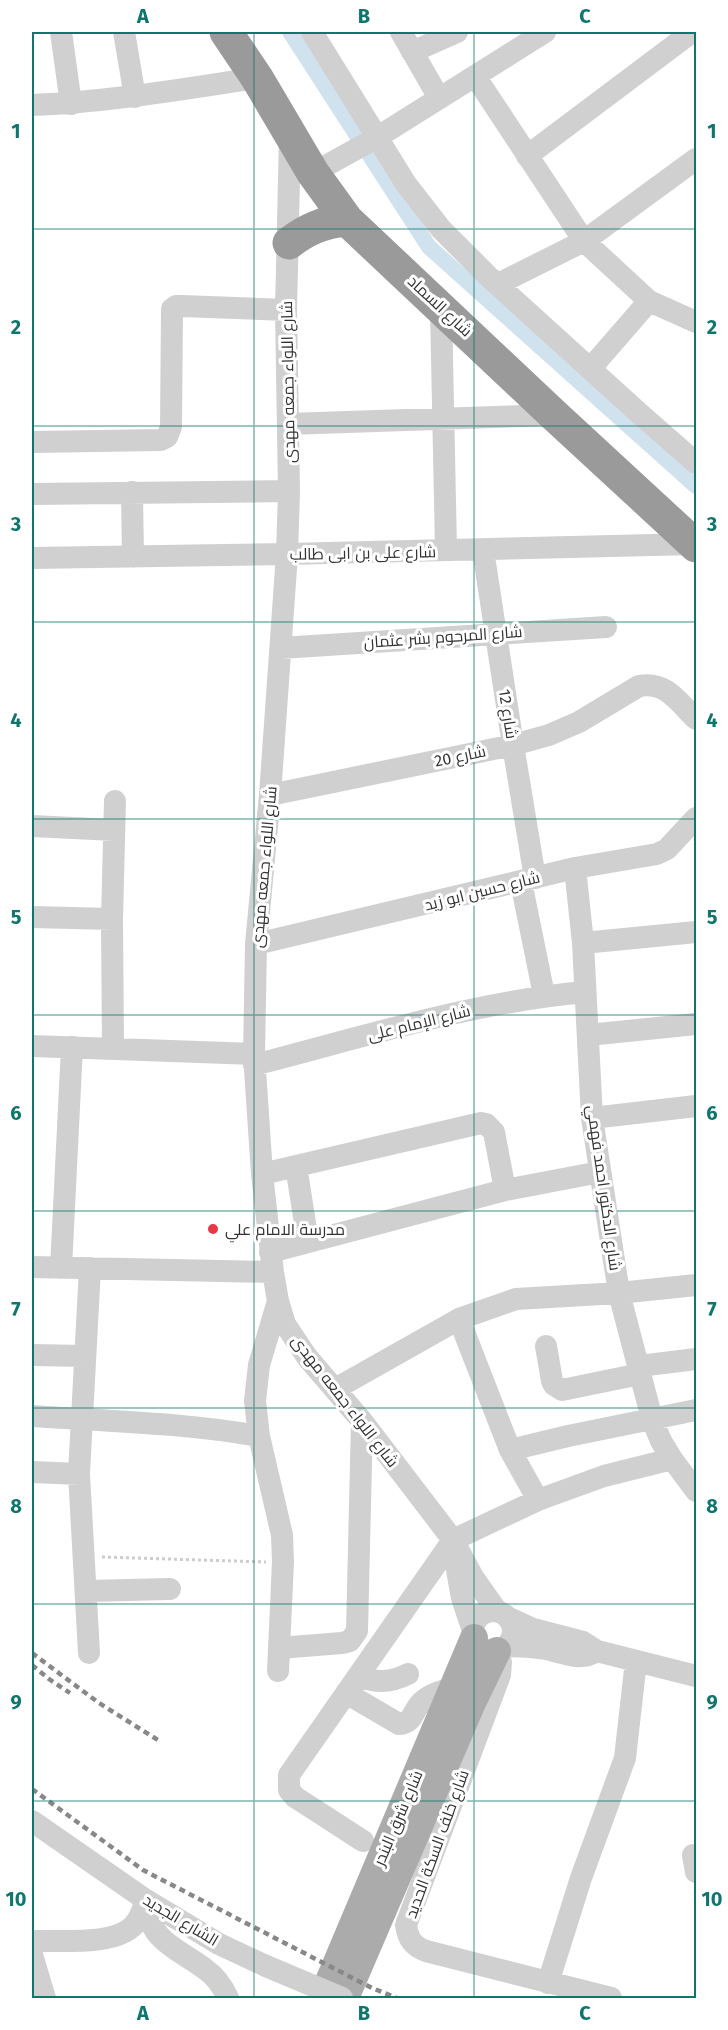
<svg xmlns="http://www.w3.org/2000/svg" width="728" height="2030" font-family="'Fira Sans',Cairo,sans-serif">
<style>
.lines{fill:none;stroke-linecap:round;stroke-linejoin:round}
.canal{stroke:#cfe2ee;stroke-width:16}
.path{stroke:#cdcdcd;stroke-width:3;stroke-dasharray:3 3;stroke-linecap:butt}
.minor{stroke:#d0d0d0;stroke-width:22}
.major{stroke:#ababab;stroke-width:28}
.highway{stroke:#9a9a9a;stroke-width:33}
.rail{stroke:#888;stroke-width:4.5;stroke-dasharray:6 4.5;stroke-linecap:butt}
.minor-bridge{stroke:#d0d0d0;stroke-width:22}
.grid{fill:none;stroke:#0f766e;stroke-width:1.5;stroke-opacity:0.55}
.poi-dot{fill:#e63946;stroke:#fff;stroke-width:2}
.labels{text-anchor:middle;dominant-baseline:central;stroke-width:6;stroke-linejoin:round;paint-order:stroke}
.street-label{font-size:16px;fill:#333;stroke:#fff}
.poi-label{font-size:16px;fill:#333;stroke:#fff;text-anchor:start}
.neatline{fill:none;stroke:#0f766e;stroke-width:2}
.grid-label{font-size:20px;text-anchor:middle;font-weight:bold;fill:#0f766e}
</style>
<rect width="100%" height="100%" fill="#fff"/>
<g class="lines">
<path class="canal" d="M290 32 429 247 696 486"/>
<path class="path" d="M102 1557 266 1562"/>
<path class="minor" d="M61 32 71 104
M124 32 135 97
M312 32 406 184 441 229 490 278 640 414 696 463
M401 32 439 98
M412 52 457 32
M475 76 584 241 649 301 696 322
M32 105C108 102 182 89 257 78
M290 136 286 310 289 491 287 554 270 795 256 944 254 1054 262 1174 273 1272 278 1301 285 1324 307 1357 362 1421 453 1540 473 1577 497 1611
M527 156 692 32
M313 173 376 138 545 32
M498 284 584 241 696 159
M441 308 446 550
M590 369 649 301
M288 424 554 415
M32 442 161 440 167 437 171 427 172 309 176 306H181L286 310
M132 492 133 557
M32 494 289 491
M483 550 513 745 535 878
M32 558 287 554 695 544
M281 648 606 627
M270 795 513 745 549 735 579 722 639 686C667 681 678 702 696 719
M32 826 114 830
M575 868 583 943 592 1118 619 1293 652 1419 661 1441 672 1459 696 1491
M521 882 544 995
M32 917 112 919
M583 943 696 932
M256 944 575 868 657 854 667 849 696 818
M588 1035 696 1024
M32 1046 254 1054
M113 1049 112 919 115 801
M254 1065C363 1037 473 1002 585 992
M592 1118 696 1106
M296 1166 308 1242
M262 1174 481 1123 486 1124 494 1132 505 1190
M270 1252 505 1190 600 1172
M32 1267 273 1272
M61 1268 72 1047
M459 1319 510 1450 538 1500
M546 1346 552 1381 554 1385 562 1390 640 1374
M32 1355 85 1356
M639 1366 696 1359
M335 1389 459 1319 516 1299 619 1293 696 1285
M32 1416C108 1421 184 1423 259 1436L255 1401 259 1365 278 1301
M259 1436 282 1535 283 1562 278 1671
M510 1450 568 1436 696 1410
M32 1472 79 1474
M454 1553 462 1598 473 1631
M86 1591 170 1589
M473 1631a20 20 0 1 1 40 0a20 20 0 1 1-40 0Z
M509 1618 533 1629 583 1642 597 1651 696 1676
M507 1646C520 1646 533 1647 546 1649 564 1653 580 1662 597 1651
M279 1648 342 1643 350 1641 357 1631 362 1421
M89 1653 79 1474 90 1268
M501 1662 500 1675 406 1925C408 1939 413 1946 426 1951L611 1998
M358 1676C376 1683 390 1683 408 1674
M346 1693 399 1724C412 1723 412 1714 419 1705 427 1695 441 1691 453 1688
M32 1821 146 1900 219 1944 266 1966
M363 1841 295 1797 289 1790V1775L453 1540 538 1500 604 1476 672 1459
M693 1855 696 1872
M148 1902C146 1940 179 1949 205 1969 215 1976 223 1987 228 1998
M32 1941C59 1940 113 1946 133 1926 140 1919 143 1909 146 1900
M32 1955 45 1998
M548 1983 581 1878 625 1758 636 1661"/>
<path class="major" d="M322 1998 474 1638
M345 1998 471 1705 497 1651"/>
<path class="highway" d="M226 32 257 78 313 173 347 220 554 415 696 546
M289 243C307 229 324 222 347 220"/>
<path class="rail" d="M32 1653 99 1703 161 1742
M32 1665 49 1679 70 1693
M32 1789 143 1870 372 1988 397 1998"/>
<path class="minor-bridge" d="M266 1966 342 1998"/>
</g>
<path class="grid" d="M254 32V1998M474 32V1998M32 229H696M32 426H696M32 622H696M32 819H696M32 1015H696M32 1211H696M32 1408H696M32 1604H696M32 1801H696"/>
<circle class="poi-dot" cx="213" cy="1229" r="6"/>
<g class="labels">
<g class="street-label">
<text transform="translate(440 306) rotate(43)">شارع السماد</text>
<text transform="translate(288 382) rotate(-91)">شارع اللواء جمعه مهدى</text>
<text transform="translate(363 553) rotate(-1)">شارع على بن ابى طالب</text>
<text transform="translate(443 637) rotate(-4)">شارع المرحوم بشر عثمان</text>
<text transform="translate(508 714) rotate(81)">شارع 12</text>
<text transform="translate(460 756) rotate(-12)">شارع 20</text>
<text transform="translate(264 867) rotate(-85)">شارع اللواء جمعه مهدى</text>
<text transform="translate(482 891) rotate(-14)">شارع حسين ابو زيد</text>
<text transform="translate(419 1023) rotate(-14)">شارع الإمام على</text>
<text transform="translate(604 1188) rotate(82)">شارع الدكتور احمد فهمي</text>
<text transform="translate(345 1401) rotate(52)">شارع اللواء جمعه مهدى</text>
<text transform="translate(398 1818) rotate(-67)">شارع شرق البندر</text>
<text transform="translate(437 1844) rotate(-70)">شارع خلف السكة الحديد</text>
<text transform="translate(181 1920) rotate(31)">الشارع الجديد</text>
</g>
<g class="poi-label">
<text x="225" y="1229">مدرسة الامام علي</text>
</g>
</g>
<rect width="728" height="2030" fill="none" stroke="#ffffff" stroke-width="66"/>
<rect x="33" y="33" width="662" height="1964" class="neatline"/>
<g class="grid-label">
<text x="143" y="23">A</text>
<text x="364" y="23">B</text>
<text x="585" y="23">C</text>
<text x="16" y="138">1</text>
<text x="712" y="138">1</text>
<text x="16" y="334">2</text>
<text x="712" y="334">2</text>
<text x="16" y="531">3</text>
<text x="712" y="531">3</text>
<text x="16" y="727">4</text>
<text x="712" y="727">4</text>
<text x="16" y="924">5</text>
<text x="712" y="924">5</text>
<text x="16" y="1120">6</text>
<text x="712" y="1120">6</text>
<text x="16" y="1316">7</text>
<text x="712" y="1316">7</text>
<text x="16" y="1513">8</text>
<text x="712" y="1513">8</text>
<text x="16" y="1709">9</text>
<text x="712" y="1709">9</text>
<text x="16" y="1906">10</text>
<text x="712" y="1906">10</text>
<text x="143" y="2020">A</text>
<text x="364" y="2020">B</text>
<text x="585" y="2020">C</text>
</g>
</svg>
